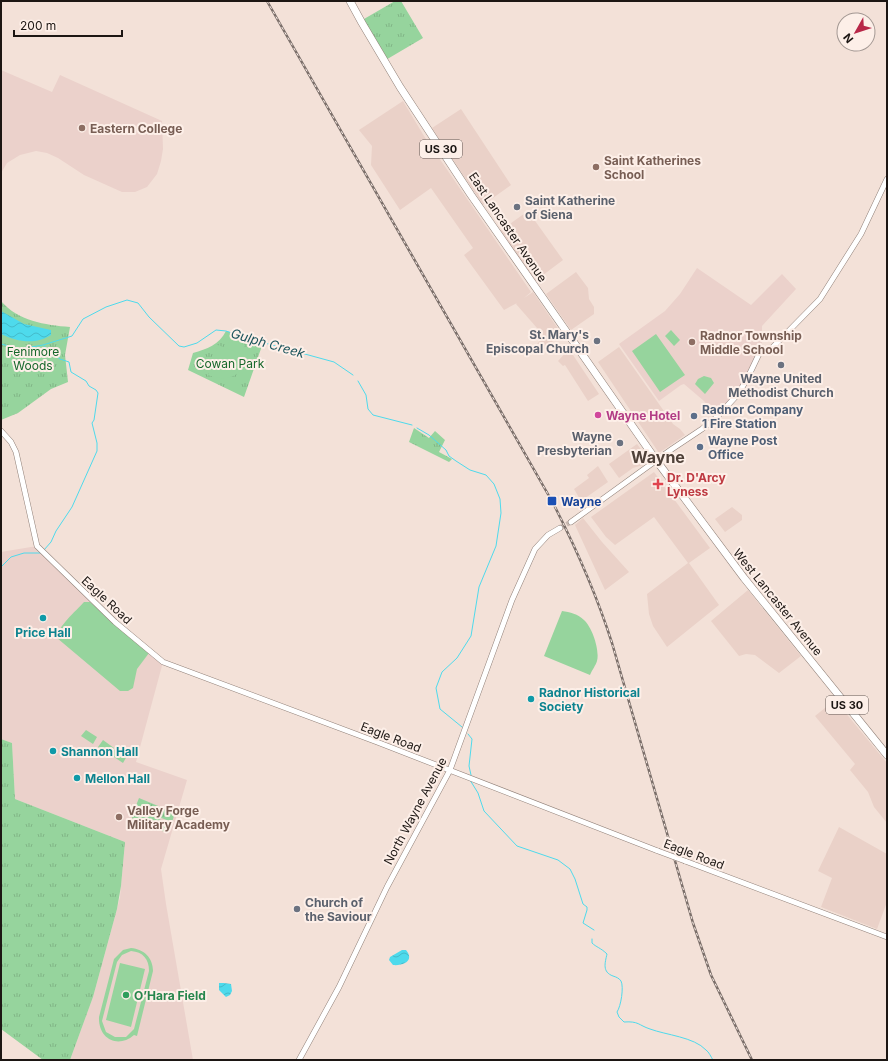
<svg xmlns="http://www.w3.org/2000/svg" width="888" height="1061" font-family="Inter,sans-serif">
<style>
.commercial{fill:#ead1c8}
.education{fill:#ebd1cb}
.grass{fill:url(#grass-tufts)}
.garden{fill:#96d49d;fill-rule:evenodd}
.water{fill:url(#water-waves)}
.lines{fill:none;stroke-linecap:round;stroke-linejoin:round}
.stream{stroke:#4edaec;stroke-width:1}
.secondary-tunnel{stroke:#c8b8b1;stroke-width:5;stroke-dasharray:5 2.5;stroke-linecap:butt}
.secondary-casing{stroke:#918179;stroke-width:6}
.highway-casing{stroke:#918179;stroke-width:8}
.secondary{stroke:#fff;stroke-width:5}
.highway{stroke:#fff;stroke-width:7}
.rail-casing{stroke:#7a6e69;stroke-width:2.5}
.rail{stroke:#fdefe8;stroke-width:1;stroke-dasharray:3;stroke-linecap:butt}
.secondary-bridge-casing{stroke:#918179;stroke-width:6;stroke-linecap:butt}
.secondary-bridge{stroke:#fff;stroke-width:5}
.education-dot{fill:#8d6e63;stroke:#fdefe8;stroke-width:1.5}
.worship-dot{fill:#6b7280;stroke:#fdefe8;stroke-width:1.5}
.hotel-dot{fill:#d1479c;stroke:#fdefe8;stroke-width:1.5}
.service-dot{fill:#5c6f8a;stroke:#fdefe8;stroke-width:1.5}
.health-dot{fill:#e0444e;stroke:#fdefe8;stroke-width:1.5}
.transit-dot{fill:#1a4fb4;stroke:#fdefe8;stroke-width:1.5}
.culture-dot{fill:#0f9aa8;stroke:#fdefe8;stroke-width:1.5}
.leisure-dot{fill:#2e9e5b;stroke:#fdefe8;stroke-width:1.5}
.labels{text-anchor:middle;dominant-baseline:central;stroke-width:4;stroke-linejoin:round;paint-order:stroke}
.shield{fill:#fdefe8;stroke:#605753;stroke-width:1}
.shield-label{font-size:11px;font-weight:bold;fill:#1c1613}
.education-label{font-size:12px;font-weight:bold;fill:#785e54;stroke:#fdefe8;text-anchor:start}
.worship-label{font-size:12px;font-weight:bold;fill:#5b616d;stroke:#fdefe8;text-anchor:start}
.street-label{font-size:12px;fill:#1c1613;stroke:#fdefe8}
.park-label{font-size:12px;fill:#16672b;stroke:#fdefe8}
.service-label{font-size:12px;font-weight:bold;fill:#4e5e75;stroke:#fdefe8;text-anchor:start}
.hotel-label{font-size:12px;font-weight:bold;fill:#b23c85;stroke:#fdefe8;text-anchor:start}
.health-label{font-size:12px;font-weight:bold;fill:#be3a42;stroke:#fdefe8;text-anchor:start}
.transit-label{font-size:12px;font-weight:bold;fill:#164399;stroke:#fdefe8;text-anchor:start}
.culture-label{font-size:12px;font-weight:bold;fill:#0d838f;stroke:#fdefe8;text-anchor:start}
.leisure-label{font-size:12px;font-weight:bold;fill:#27864d;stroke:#fdefe8;text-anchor:start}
.water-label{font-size:13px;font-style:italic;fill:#19535b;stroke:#fdefe8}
.district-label{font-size:16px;font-weight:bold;fill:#4f4139;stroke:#fdefe8}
</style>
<defs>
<pattern id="grass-tufts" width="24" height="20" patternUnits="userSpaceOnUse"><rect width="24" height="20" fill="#96d49d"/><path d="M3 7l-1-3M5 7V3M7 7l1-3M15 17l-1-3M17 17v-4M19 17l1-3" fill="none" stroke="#81b586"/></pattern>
<pattern id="water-waves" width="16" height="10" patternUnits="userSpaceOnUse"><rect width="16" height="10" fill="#4edaec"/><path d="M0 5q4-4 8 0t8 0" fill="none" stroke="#44baca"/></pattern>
</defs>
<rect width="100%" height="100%" fill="#f3e1d8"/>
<path class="commercial" d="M403 101 424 136 531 292 524 298 533 292 561 333 545 349 537 344 544 336 516 304 517 303 504 310 464 255 473 248 431 188 400 210 371 165 372 146 359 130Z
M461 109 511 185 483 205 432 128Z
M528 211 563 260 535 281 500 231Z
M576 272 588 288 589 299 594 307V314L571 330 546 294Z
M619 347 673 424 680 429 685 435 659 453 598 362Z
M569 349 599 394 588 401 565 365 563 366 558 361Z
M637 444 649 460 643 465 633 468 619 478 609 464Z
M598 466 608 482 581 501 574 489 589 478 587 475Z
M654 472 710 548 689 563 719 605 667 647 653 626 649 614 647 594 688 563 654 517 615 545 606 537 591 517Z
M732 507 742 515V520L725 532 715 519Z
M583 518 602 542 629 572 605 590 575 525Z
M748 590 801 656 779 673 755 655 746 654 739 656 711 621Z
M835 700 887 763V823L874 807 868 792 850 770 855 764 815 716Z
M839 827 887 854V902L877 929 821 907 832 878 818 871Z"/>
<path class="education" d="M1 70 52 92 60 75 162 121 163 149 161 161 157 174 147 187 135 192H122L84 175 58 158 47 153 36 151 20 155 7 163 1 173Z
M697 268 751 305 782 274 796 289 762 326V346L745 383 717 417 704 401 684 384 681 385 659 401 619 344 665 311 680 294Z
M37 546 115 622 163 662 136 762 187 780 161 869 166 904 193 1060H70L93 997 117 909 120 897 125 842 15 799 12 743 1 739V552Z"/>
<path class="grass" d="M395 1H401L423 38 384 61 362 23 364 19Z
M1 301C18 321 45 325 70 327L65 355 68 382 51 389 18 413 1 420Z
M226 331 263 343 244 397 188 370 193 353C207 349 219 345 226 331Z
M414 428 429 438 435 431 445 440 439 452 452 459 449 462 409 442Z
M1 739 12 743 15 799 125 842 121 886 117 909 93 997 70 1060H43L1 1029Z
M139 798 175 813 172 822 135 808Z
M134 809 171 824 167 833 133 819 131 816Z"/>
<path class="garden" d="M671 330 680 340 674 346 665 336Z
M656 334 685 375 660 392 632 351Z
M230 340 245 345 242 353 227 348Z
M218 345 246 356C242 378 227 382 208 375Z
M704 376 711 378 714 383 705 394 695 384 698 379Z
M84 602H90L149 653 137 669 133 688 128 691H120L57 638C57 627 76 611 84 602Z
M562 611C570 612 578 614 584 620 592 627 600 650 597 661 596 665 592 670 590 675L544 656Z
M86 730 97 737 93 744 81 736Z
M103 740 114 748 110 754 98 747Z
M116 748 127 756 123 763 111 755Z
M131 948C144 949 153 958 153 971L137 1036 134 1035C118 1049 98 1039 99 1017L114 959 123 950ZM131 951C143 952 149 959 149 971L134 1029 126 1037H115L106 1032 102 1021 117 962 122 955Z
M120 963 145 969 131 1027 106 1020Z"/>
<path class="water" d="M1 311 24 324 51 330V335C36 345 17 342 1 334Z
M402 950H406C415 961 403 966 393 965L389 960 390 957Z
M219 983H224L231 984 232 991 230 995 226 997 219 990Z"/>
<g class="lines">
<path class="stream" d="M1 344 20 349 43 345 72 336 83 319 106 307 127 300 138 303 149 317 179 346 184 347 197 343 216 330 226 331 250 339 334 362 353 375
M44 346 60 359 69 362 71 372 86 381 89 386 96 390 98 393 94 420 92 423 97 443V451L72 507 56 531 51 542 44 550
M358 381 366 395 368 409 373 415 412 425
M417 428 429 435 446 450 449 456 456 461 470 470 486 475 494 484 500 499 501 513 496 546 479 587 471 636 457 658 442 672 436 688 440 709 462 727
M1 567 11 557 24 553H40
M468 734 472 739 469 766 471 775
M470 780 478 793 484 811 517 846 558 860 570 869 575 879 583 904 587 907V910L583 923 594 930
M592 939V943C596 947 601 948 607 954 605 963 602 972 613 976 616 977 619 978 621 981 624 987 621 1006 617 1012L619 1017 624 1022C639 1021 638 1025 650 1029 666 1035 694 1037 706 1050 709 1052 711 1057 713 1060"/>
<path class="secondary-tunnel" d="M560 528 571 522"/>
<g class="secondary-casing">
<path id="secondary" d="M1 431 11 442 16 452 37 546 115 622 163 662 377 742 658 851
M571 522 672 449 702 429 717 417 739 393 749 375 760 352 769 351 820 299 861 234 887 179
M685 861 887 937
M299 1060 339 987 387 887 450 770 512 600 535 549 548 535 560 528"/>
</g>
<g class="highway-casing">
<path id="highway" d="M350 1 362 23 400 87 471 195 656 460 744 578 887 755"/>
</g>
<use href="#secondary" class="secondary"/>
<use href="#highway" class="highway"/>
<g class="rail-casing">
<path id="rail" d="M267 1 553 503C577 550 596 593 612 643L693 923 711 975 752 1060"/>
</g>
<use href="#rail" class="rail"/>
<g class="secondary-bridge-casing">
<path id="secondary-bridge" d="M658 851 685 861"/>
</g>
<use href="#secondary-bridge" class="secondary-bridge"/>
</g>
<g class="education-dot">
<circle cx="82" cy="128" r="4"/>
<circle cx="596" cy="167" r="4"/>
<circle cx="692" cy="342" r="4"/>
<circle cx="119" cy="817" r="4"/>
</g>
<g class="worship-dot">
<circle cx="517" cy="207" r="4"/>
<circle cx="597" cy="341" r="4"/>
<circle cx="781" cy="365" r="4"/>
<circle cx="620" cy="443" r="4"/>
<circle cx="297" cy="909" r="4"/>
</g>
<circle class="hotel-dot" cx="598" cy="415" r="4"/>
<g class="service-dot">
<circle cx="694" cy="416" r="4"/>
<circle cx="700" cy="447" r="4"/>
</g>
<path class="health-dot" d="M656 478h4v4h4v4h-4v4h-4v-4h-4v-4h4z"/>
<rect class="transit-dot" x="547" y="496" width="10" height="10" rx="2"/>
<g class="culture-dot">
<circle cx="43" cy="618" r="4"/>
<circle cx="531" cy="699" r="4"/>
<circle cx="53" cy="751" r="4"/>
<circle cx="77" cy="778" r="4"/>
</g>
<circle class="leisure-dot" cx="126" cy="995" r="4"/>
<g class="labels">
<g class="shield">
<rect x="420" y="140" width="42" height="18" rx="3"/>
<rect x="826" y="696" width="42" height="18" rx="3"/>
</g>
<g class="shield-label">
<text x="441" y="149">US 30</text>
<text x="847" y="705">US 30</text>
</g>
<g class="education-label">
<text x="90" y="128">Eastern College</text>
<text x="604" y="160">Saint Katherines<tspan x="604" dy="14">School</tspan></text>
<text x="700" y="335">Radnor Township<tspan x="700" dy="14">Middle School</tspan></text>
<text x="127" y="810">Valley Forge<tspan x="127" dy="14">Military Academy</tspan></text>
</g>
<g class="worship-label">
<text x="525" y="200">Saint Katherine<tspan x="525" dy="14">of Siena</tspan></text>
<text x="589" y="334" text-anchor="end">St. Mary's<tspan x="589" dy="14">Episcopal Church</tspan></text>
<text x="781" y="378" text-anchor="middle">Wayne United<tspan x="781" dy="14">Methodist Church</tspan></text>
<text x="612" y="436" text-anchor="end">Wayne<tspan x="612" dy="14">Presbyterian</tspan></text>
<text x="305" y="902">Church of<tspan x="305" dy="14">the Saviour</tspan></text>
</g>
<g class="street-label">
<text transform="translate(508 227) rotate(56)">East Lancaster Avenue</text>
<text transform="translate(107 600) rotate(43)">Eagle Road</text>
<text transform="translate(778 602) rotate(51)">West Lancaster Avenue</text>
<text transform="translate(391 737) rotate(21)">Eagle Road</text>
<text transform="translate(415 811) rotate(-62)">North Wayne Avenue</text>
<text transform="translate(694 854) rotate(21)">Eagle Road</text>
</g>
<g class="park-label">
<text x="33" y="351">Fenimore<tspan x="33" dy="14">Woods</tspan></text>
<text x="230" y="363">Cowan Park</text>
</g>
<g class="service-label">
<text x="702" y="409">Radnor Company<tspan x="702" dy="14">1 Fire Station</tspan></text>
<text x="708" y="440">Wayne Post<tspan x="708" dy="14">Office</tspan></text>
</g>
<g class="hotel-label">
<text x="606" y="415">Wayne Hotel</text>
</g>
<g class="health-label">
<text x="667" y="477">Dr. D'Arcy<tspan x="667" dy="14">Lyness</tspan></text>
</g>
<g class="transit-label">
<text x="561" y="501">Wayne</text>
</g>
<g class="culture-label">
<text x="43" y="632" text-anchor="middle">Price Hall</text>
<text x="539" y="692">Radnor Historical<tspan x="539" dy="14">Society</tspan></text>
<text x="61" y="751">Shannon Hall</text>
<text x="85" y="778">Mellon Hall</text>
</g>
<g class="leisure-label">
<text x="134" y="995">O’Hara Field</text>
</g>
<g class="water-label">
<text transform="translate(268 343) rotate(16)">Gulph Creek</text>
</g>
<g class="district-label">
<text x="658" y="457">Wayne</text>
</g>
</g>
<rect width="888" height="1061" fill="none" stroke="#1c1613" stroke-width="4"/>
<g transform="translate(856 32) rotate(231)"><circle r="19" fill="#fdefe8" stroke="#a39893"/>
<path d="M0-3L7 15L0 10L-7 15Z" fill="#b82748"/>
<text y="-6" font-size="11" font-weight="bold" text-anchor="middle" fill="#1c1613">N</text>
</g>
<path d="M14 30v6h108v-6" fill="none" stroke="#1c1613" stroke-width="2"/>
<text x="20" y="30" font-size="12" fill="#1c1613" stroke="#fdefe8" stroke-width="3" paint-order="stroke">200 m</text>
</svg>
